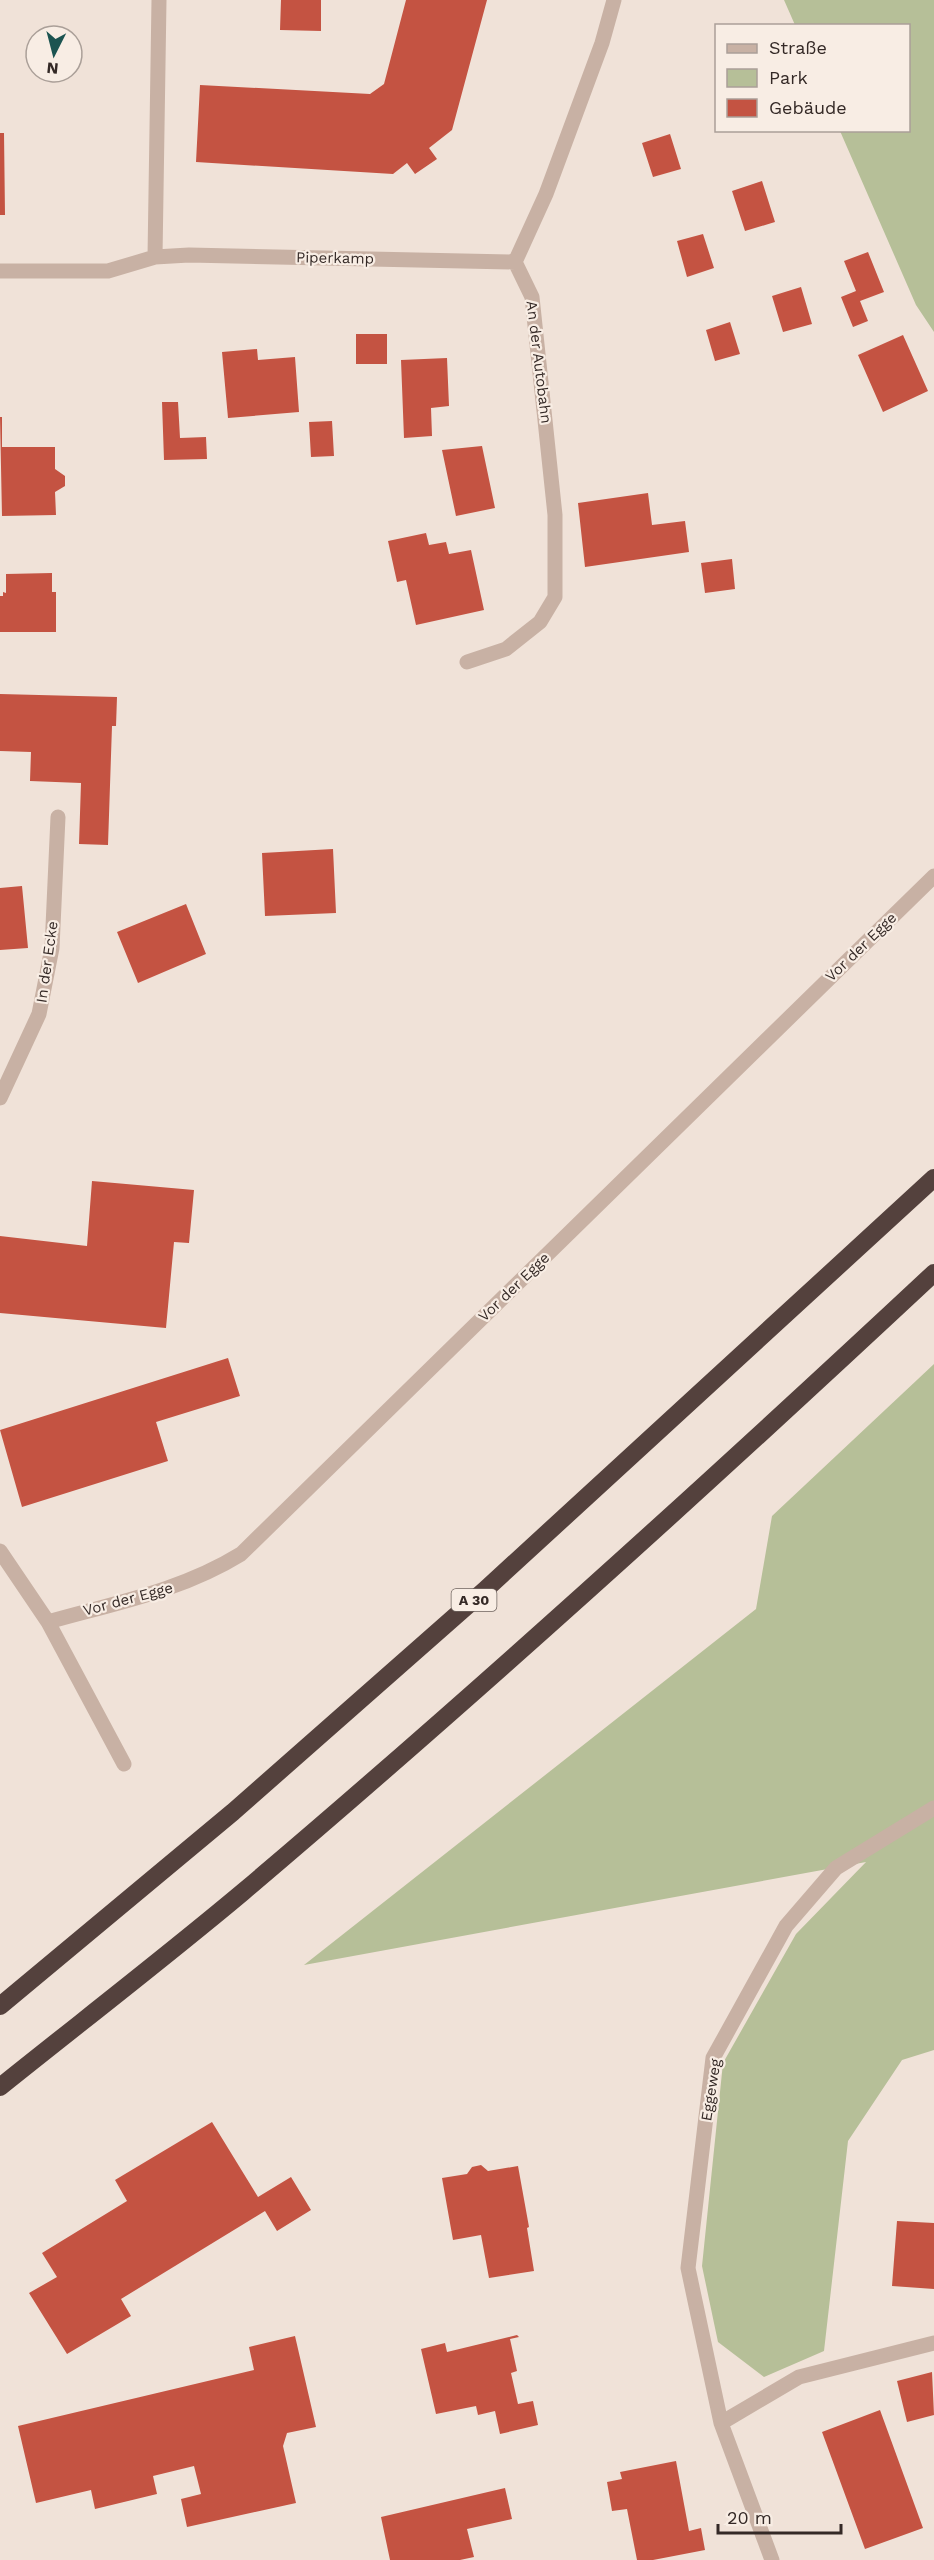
<svg xmlns="http://www.w3.org/2000/svg" width="934" height="2560" font-family="'Work Sans',sans-serif">
<style>
.green{fill:#b6bf98}
.building{fill:#c45342}
.lines{fill:none;stroke-linecap:round;stroke-linejoin:round}
.minor{stroke:#c8b1a4;stroke-width:15}
.highway{stroke:#54413d;stroke-width:18}
.labels{text-anchor:middle;dominant-baseline:central;stroke-width:4.5;stroke-linejoin:round;paint-order:stroke}
.shield{fill:#f8ede4;stroke:#6f645f;stroke-width:1.5}
.shield-label{font-size:14px;font-weight:bold;fill:#342926}
.street-label{font-size:15px;fill:#342926;stroke:#f8ede4}
</style>
<rect width="100%" height="100%" fill="#f0e2d8"/>
<path class="green" d="M784 0H934V332L916 305 840 131 908 130V26L795 25Z
M934 1364V2050L902 2060 848 2141 824 2351 764 2377 718 2342 702 2266 723 2063 796 1934 866 1862 304 1965 756 1609 772 1516Z"/>
<path class="building" d="M281 0H321V31L280 30Z
M406 0H487L452 130 429 148 437 159 415 174 407 163 393 174 196 162 200 85 370 94 384 84Z
M0 133H4L5 215H0Z
M670 134 681 169 653 177 642 143Z
M762 181 775 222 745 231 732 191Z
M703 234 714 268 687 277 677 241Z
M868 252 884 292 860 301 868 321 853 327 841 297 856 291 844 261Z
M801 287 812 324 783 332 772 296Z
M730 322 740 354 715 361 706 330Z
M356 334H387V364H356Z
M903 335 928 391 883 412 858 355Z
M257 349 258 360 295 357 299 412 228 418 222 352Z
M447 358 449 406 431 408 432 436 404 438 401 360Z
M162 402H178L180 438 206 437 207 459 164 460Z
M0 417H2V447H55V469L65 476V486L55 492 56 515 2 516Z
M332 421 334 456 311 457 309 422Z
M482 446 495 508 456 516 442 450Z
M648 493 652 525 685 521 689 552 585 567 578 503Z
M426 533 429 545 446 542 449 554 471 550 484 610 416 625 406 580 397 582 388 541Z
M732 559 735 589 705 593 701 563Z
M52 573V592H56V632H0V596H3V592L6 593V574Z
M0 694 117 697 116 726H112L108 845 79 844 81 783 30 781 31 752 0 751Z
M333 849 336 913 265 916 262 853Z
M22 886 28 948 0 950V888Z
M186 904 206 954 138 983 117 932Z
M92 1181 194 1190 189 1243 174 1242 166 1328 0 1313V1236L87 1246Z
M228 1358 240 1396 156 1422 168 1461 22 1507 0 1430Z
M212 2122 258 2197 291 2177 311 2210 277 2231 265 2211 121 2299 131 2316 67 2354 29 2293 57 2277 42 2253 127 2201 115 2180Z
M481 2165 488 2171 518 2166 529 2227 527 2228 534 2271 489 2278 481 2235 453 2240 442 2178 467 2174 472 2167Z
M897 2221 934 2223V2289L892 2286Z
M517 2335 519 2337 510 2339 517 2371 511 2373 518 2404 533 2401 538 2425 500 2434 495 2411 478 2415 476 2406 436 2414 421 2349 445 2343 447 2352Z
M295 2336 316 2427 287 2433 283 2446 296 2503 187 2527 181 2499 201 2494 194 2466 153 2476 157 2494 95 2509 91 2490 36 2503 18 2426 254 2370 249 2347Z
M932 2372 934 2415 907 2422 897 2381Z
M880 2410 923 2528 865 2549 822 2432Z
M676 2461 689 2531 701 2528 705 2550 653 2560H637L627 2509 612 2511 607 2482 622 2479 620 2472Z
M505 2488 512 2519 467 2529 474 2557 460 2560H390L381 2517Z"/>
<g class="lines">
<path class="minor" d="M155 257 159 0
M515 262 546 194 602 43 614 0
M0 271H108L155 257 189 255 515 262
M467 662 506 649 540 622 555 597V515L532 297 515 262
M0 1098 39 1014 52 948 58 817
M0 1551 48 1622 124 1764
M48 1622C115 1603 181 1591 241 1554L934 876
M721 2423 799 2377 934 2343
M772 2560 721 2423 688 2268 713 2058 786 1926 836 1868 934 1808"/>
<path class="highway" d="M0 2006 233 1812 485 1590 934 1178
M0 2087C81 2022 163 1959 243 1892 479 1692 708 1484 934 1273"/>
</g>
<g class="labels">
<rect class="shield" x="451.5" y="1589" width="45" height="22" rx="4.5"/>
<g class="shield-label">
<text x="474" y="1600">A 30</text>
</g>
<g class="street-label">
<text transform="translate(335 258) rotate(1)">Piperkamp</text>
<text transform="translate(539 362) rotate(83)">An der Autobahn</text>
<text transform="translate(861 947) rotate(-44)">Vor der Egge</text>
<text transform="translate(47 962) rotate(-82)">In der Ecke</text>
<text transform="translate(514 1287) rotate(-44)">Vor der Egge</text>
<text transform="translate(128 1599) rotate(-15)">Vor der Egge</text>
<text transform="translate(711 2090) rotate(-81)">Eggeweg</text>
</g>
</g>
<rect x="715" y="24" width="195" height="108" fill="#f8ede4" stroke="#aa9f98" stroke-width="1.5"/>
<rect x="727" y="44" width="30" height="9" fill="#c8b1a4" stroke="#aa9f98" stroke-width="1.5"/>
<text x="769" y="54" font-size="18" fill="#342926">Straße</text>
<rect x="727" y="69" width="30" height="18" fill="#b6bf98" stroke="#aa9f98" stroke-width="1.5"/>
<text x="769" y="84" font-size="18" fill="#342926">Park</text>
<rect x="727" y="99" width="30" height="18" fill="#c45342" stroke="#aa9f98" stroke-width="1.5"/>
<text x="769" y="114" font-size="18" fill="#342926">Gebäude</text>
<g transform="translate(54 54) rotate(186)"><circle r="28" fill="#f8ede4" stroke="#aa9f98" stroke-width="1.5"/>
<path d="M0-4.5L10 22L0 15L-10 22Z" fill="#1c5451"/>
<text y="-9" font-size="16" font-weight="bold" text-anchor="middle" fill="#342926">N</text>
</g>
<path d="M718 2524v9h123v-9" fill="none" stroke="#342926" stroke-width="3"/>
<text x="727" y="2524" font-size="18" fill="#342926" stroke="#f8ede4" stroke-width="4.5" paint-order="stroke">20 m</text>
</svg>
